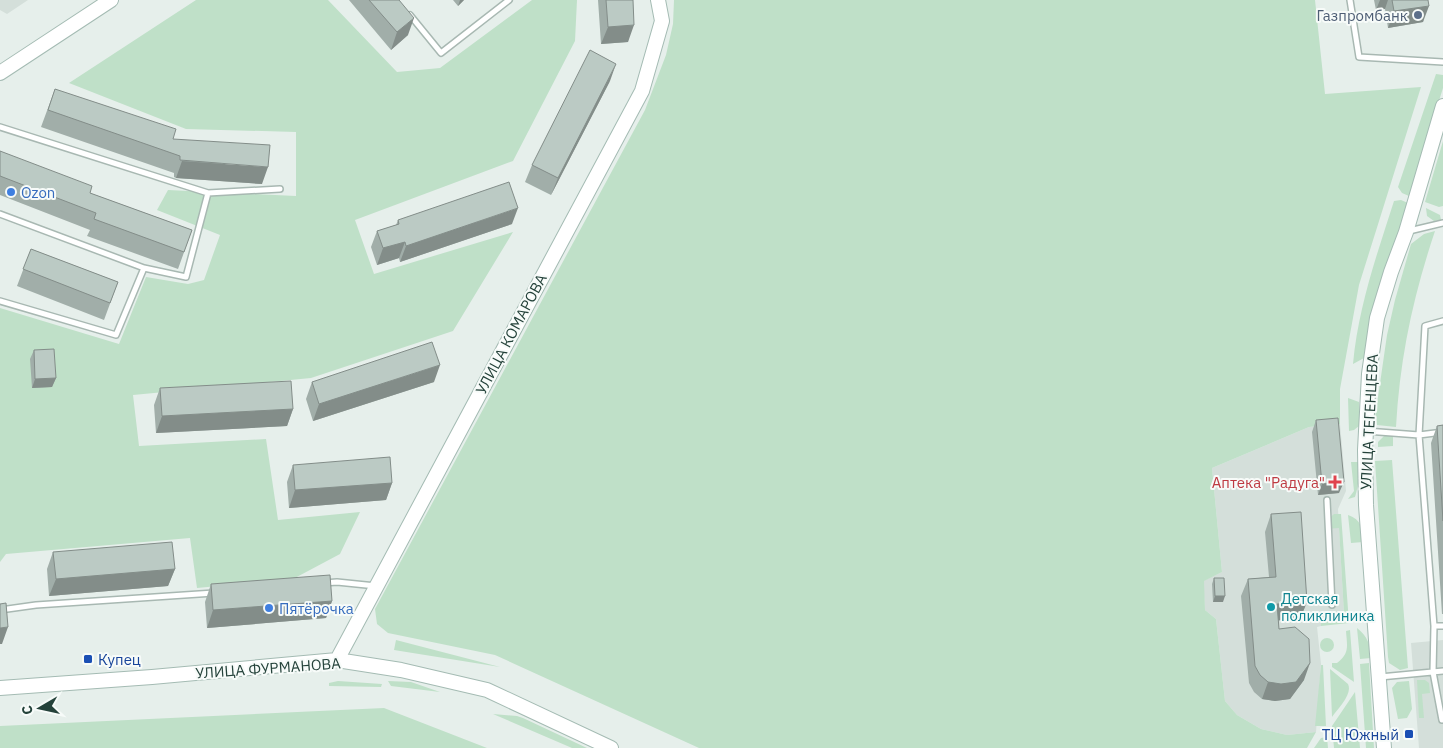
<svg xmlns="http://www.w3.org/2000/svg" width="1443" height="748" font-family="'IBM Plex Sans',sans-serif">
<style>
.built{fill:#d4dfda}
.green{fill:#bfe0c8}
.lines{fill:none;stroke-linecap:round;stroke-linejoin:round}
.lane-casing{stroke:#a8b8b2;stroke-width:8}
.secondary-casing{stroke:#a4bbb3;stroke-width:16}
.lane{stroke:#fff;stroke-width:5}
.secondary{stroke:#fff;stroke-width:14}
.wall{fill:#a1aea9}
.shaded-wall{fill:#838d89}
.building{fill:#bbcac4;stroke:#838d89}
.service-dot{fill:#5c6f8a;stroke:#f7fbf9;stroke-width:2}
.shop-dot{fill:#3f7fe0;stroke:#f7fbf9;stroke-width:2}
.health-dot{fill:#e0444e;stroke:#f7fbf9;stroke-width:2}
.culture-dot{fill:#0f9aa8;stroke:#f7fbf9;stroke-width:2}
.transit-dot{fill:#1a4fb4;stroke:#f7fbf9;stroke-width:2}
.labels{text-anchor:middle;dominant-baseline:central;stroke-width:4;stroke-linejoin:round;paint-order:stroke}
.service-label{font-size:15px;fill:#4e5e75;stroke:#f7fbf9;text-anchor:end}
.shop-label{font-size:15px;fill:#366cbe;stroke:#f7fbf9;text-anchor:start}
.street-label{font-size:15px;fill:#24423a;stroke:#f7fbf9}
.health-label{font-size:15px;fill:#be3a42;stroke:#f7fbf9;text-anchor:end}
.culture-label{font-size:15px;fill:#0d838f;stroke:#f7fbf9;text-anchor:start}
.transit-label{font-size:15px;fill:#164399;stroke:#f7fbf9;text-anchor:start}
</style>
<rect width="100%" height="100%" fill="#e6efeb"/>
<path class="built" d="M0 0H28L7 14 0 10Z
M1340 424 1346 491 1338 509 1344 614 1322 616 1321 626 1317 627 1321 664 1316 732 1287 735 1261 729 1237 715 1225 701 1216 619 1205 610 1203 581 1222 572 1212 468 1309 427Z
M1443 640V748H1419L1411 643Z"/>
<path class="green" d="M196 0H328L397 72 440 68 532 0H577L575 41 513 161 355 220 374 274 513 232 453 331 311 378 133 395 139 446 266 439 278 520 360 512 340 554 293 579 197 588 190 538 6 554 0 562V308L119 344 146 277 188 284 204 280 220 235 157 210 168 190 296 196V132L186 129 69 83Z
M674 0H1315L1325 94 1421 87 1359 285 1340 389V424L1309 427 1212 468 1222 572 1204 581 1205 610 1216 619 1225 701 1237 715 1261 729 1287 735 1316 732 1307 748H699L495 655 388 633 377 624 375 609 645 110 666 55 673 24Z
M1436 74 1443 75V88L1409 196 1402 193 1398 187Z
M1443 141V206L1439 207 1425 202Z
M1401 200 1408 203C1391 254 1373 305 1364 358L1353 364C1358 308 1377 254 1394 201Z
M1426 208 1440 215 1441 220 1434 221 1427 216Z
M1435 231C1413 297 1400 357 1396 427L1377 425 1375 418 1387 335 1395 300 1411 244 1424 234Z
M1348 398 1359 402V426L1354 430 1349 431Z
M1393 435V446L1378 447V442L1384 436Z
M1392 460 1408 668 1400 670 1389 663 1388 657 1375 461Z
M1351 462H1359C1359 474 1359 485 1355 497L1348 499 1354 491Z
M1334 514H1341L1349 623 1321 626V616L1344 614 1339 528 1326 529V521Z
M1348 515C1362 520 1362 528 1363 542L1351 543Z
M1357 628C1368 637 1370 644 1371 658L1360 659Z
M1350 630 1354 682 1332 667V663H1337C1350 653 1347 646 1346 631Z
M1320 645a7 7 0 1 1 14 0a7 7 0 1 1-14 0Z
M396 640 500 667 394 650Z
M1369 663 1374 748H1366L1360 664Z
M1321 665H1323L1326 726H1315Z
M1330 669 1348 684C1353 694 1338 708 1332 717Z
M1417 680H1425L1429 683 1430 693 1422 694 1424 718H1419Z
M338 681 382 684 381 687 329 686V683Z
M388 681 411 682 440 692 391 686Z
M1409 681 1412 709 1407 718 1398 719 1392 688 1397 682Z
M1355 692 1360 748H1334L1332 726Z
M384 708 487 748H0V726Z
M493 714 517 716 523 718 587 748H572Z
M1327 737 1328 748H1314L1321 738Z"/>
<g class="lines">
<g class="lane-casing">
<path id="lane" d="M1350 0 1359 57 1443 62
M410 15 441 53 509 0
M0 127 208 193
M0 214 144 268
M1409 231 1443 223
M0 301 116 335 144 268 186 277 208 193 280 189
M1366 431 1419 435 1443 432
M1327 500 1332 605
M324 583 337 582 376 586
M0 610 36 605 214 593
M1434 626 1419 435 1425 326 1443 321
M1380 677 1443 671
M1442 720 1433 672 1434 626H1443"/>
</g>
<g class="secondary-casing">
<path id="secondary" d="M0 73 111 0
M337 660 642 91 662 21 658 0
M0 688 152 677 337 660 401 670 487 690 611 748
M1384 748 1366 505 1365 450 1369 374 1377 318 1391 272 1406 232 1443 106"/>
</g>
<use href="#lane" class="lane"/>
<use href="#secondary" class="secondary"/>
</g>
<path class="wall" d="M349 0H399L408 35 391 50Z
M453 0H464L458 6Z
M598 0H633L628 42 601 44Z
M1374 0H1428L1423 22 1388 28 1385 9 1376 10Z
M610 81 551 195 525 182 532 165Z
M55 89 173 139 262 184 176 178 174 177V173L41 127Z
M0 151 90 193 192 230 178 269 87 236 90 230 0 195Z
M398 220 512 224 400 262 399 258 377 265 371 247 377 231 396 225Z
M31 249 118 282 104 320 17 286Z
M34 350 56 378 52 387 32 388 30 359Z
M312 382H434L313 421 306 399Z
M160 388 293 409 287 426 156 433 154 405Z
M1316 420 1339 493 1318 495 1312 432Z
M1443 425V614H1442L1431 443 1437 426Z
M293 465 392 483 386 500 289 508 287 482Z
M1271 514 1307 602 1300 619 1278 620 1279 629 1304 680 1290 699 1275 701 1262 699 1254 692 1249 683 1241 596 1248 579 1269 577 1265 532Z
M53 552 175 569 168 586 49 596 47 569Z
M1214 578 1223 602H1213L1212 584Z
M211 584 332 601 326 618 207 628 205 602Z"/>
<path class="shaded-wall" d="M460 0H464L458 6Z
M1380 0H1388L1385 9 1376 10Z
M1429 6 1423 22 1388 28 1394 11Z
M414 18 408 35 391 50 397 32Z
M634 25 628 42 601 44 608 27Z
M616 64 610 81 551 195 558 178Z
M182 161 268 167 262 184 176 178Z
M518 208 512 224 400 262 406 246Z
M405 242 399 258 377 265 383 248Z
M440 365 434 382 313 421 319 404Z
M56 378 52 387 32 388 35 379Z
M293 409 287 426 156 433 162 416Z
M1344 482 1339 493 1318 495 1322 484Z
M392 483 386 500 289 508 295 490Z
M175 569 168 586 49 596 56 579Z
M1215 596H1225L1223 602H1213Z
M332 601 326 618 207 628 213 610Z
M1307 602 1300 619 1271 621 1277 604Z
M8 627 2 644H0V628Z
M1310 663 1304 680 1290 699 1275 701 1262 699 1268 682Z"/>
<path class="building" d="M369 0H399L414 18 397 32Z
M606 0H633L634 25 608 27Z
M1392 0H1428L1429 6 1394 11Z
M590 50 616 64 558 178 532 165Z
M55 89 176 129 173 139 270 145 268 167 180 160V156L48 110Z
M0 151 92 186 90 193 192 230 184 252 94 219 96 213 0 176Z
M509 182 518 208 406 246 405 242 383 248 377 231 399 224 398 220Z
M31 249 118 282 110 303 23 269Z
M432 342 440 365 319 404 312 382Z
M54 349 56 378 35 379 34 350Z
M291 381 293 409 162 416 160 388Z
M1338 418 1344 482 1322 484 1316 420Z
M1443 425V521L1437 426Z
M390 457 392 483 295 490 293 465Z
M1301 512 1307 602 1277 604 1279 629 1295 627 1309 639 1310 663 1296 682 1281 684 1268 682 1260 675 1255 666 1248 579 1276 577 1271 514Z
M172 542 175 569 56 579 53 552Z
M330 575 332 601 213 610 211 584Z
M1214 578H1224L1225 596H1215Z
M6 603 8 627 0 628V604Z"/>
<circle class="service-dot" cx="1418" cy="15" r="5"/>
<g class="shop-dot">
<circle cx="11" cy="192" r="5"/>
<circle cx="269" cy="608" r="5"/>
</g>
<path class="health-dot" d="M1332.5 474.5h5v5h5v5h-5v5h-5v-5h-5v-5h5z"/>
<circle class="culture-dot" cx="1271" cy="607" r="5"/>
<g class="transit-dot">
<rect x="83" y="654" width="10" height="10" rx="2.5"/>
<rect x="1404" y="729" width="10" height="10" rx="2.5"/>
</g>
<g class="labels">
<g class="service-label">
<text x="1408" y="15">Газпромбанк</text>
</g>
<g class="shop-label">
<text x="21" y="192">Ozon</text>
<text x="279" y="608">Пятёрочка</text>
</g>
<g class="street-label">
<text transform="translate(511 334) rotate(-62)">УЛИЦА КОМАРОВА</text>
<text transform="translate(1369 422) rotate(-87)">УЛИЦА ТЕГЕНЦЕВА</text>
<text transform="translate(268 668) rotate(-4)">УЛИЦА ФУРМАНОВА</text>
</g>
<g class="health-label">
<text x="1325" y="482">Аптека "Радуга"</text>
</g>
<g class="culture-label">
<text x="1281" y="598">Детская<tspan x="1281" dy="17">поликлиника</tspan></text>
</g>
<g class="transit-label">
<text x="98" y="659">Купец</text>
<text x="1399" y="734" text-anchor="end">ТЦ Южный</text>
</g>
</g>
<g transform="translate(40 708) rotate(261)" stroke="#f7fbf9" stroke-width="4" paint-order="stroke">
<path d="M0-4L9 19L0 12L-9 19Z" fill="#24423a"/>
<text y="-8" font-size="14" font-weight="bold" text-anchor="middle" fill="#24423a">С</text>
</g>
</svg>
